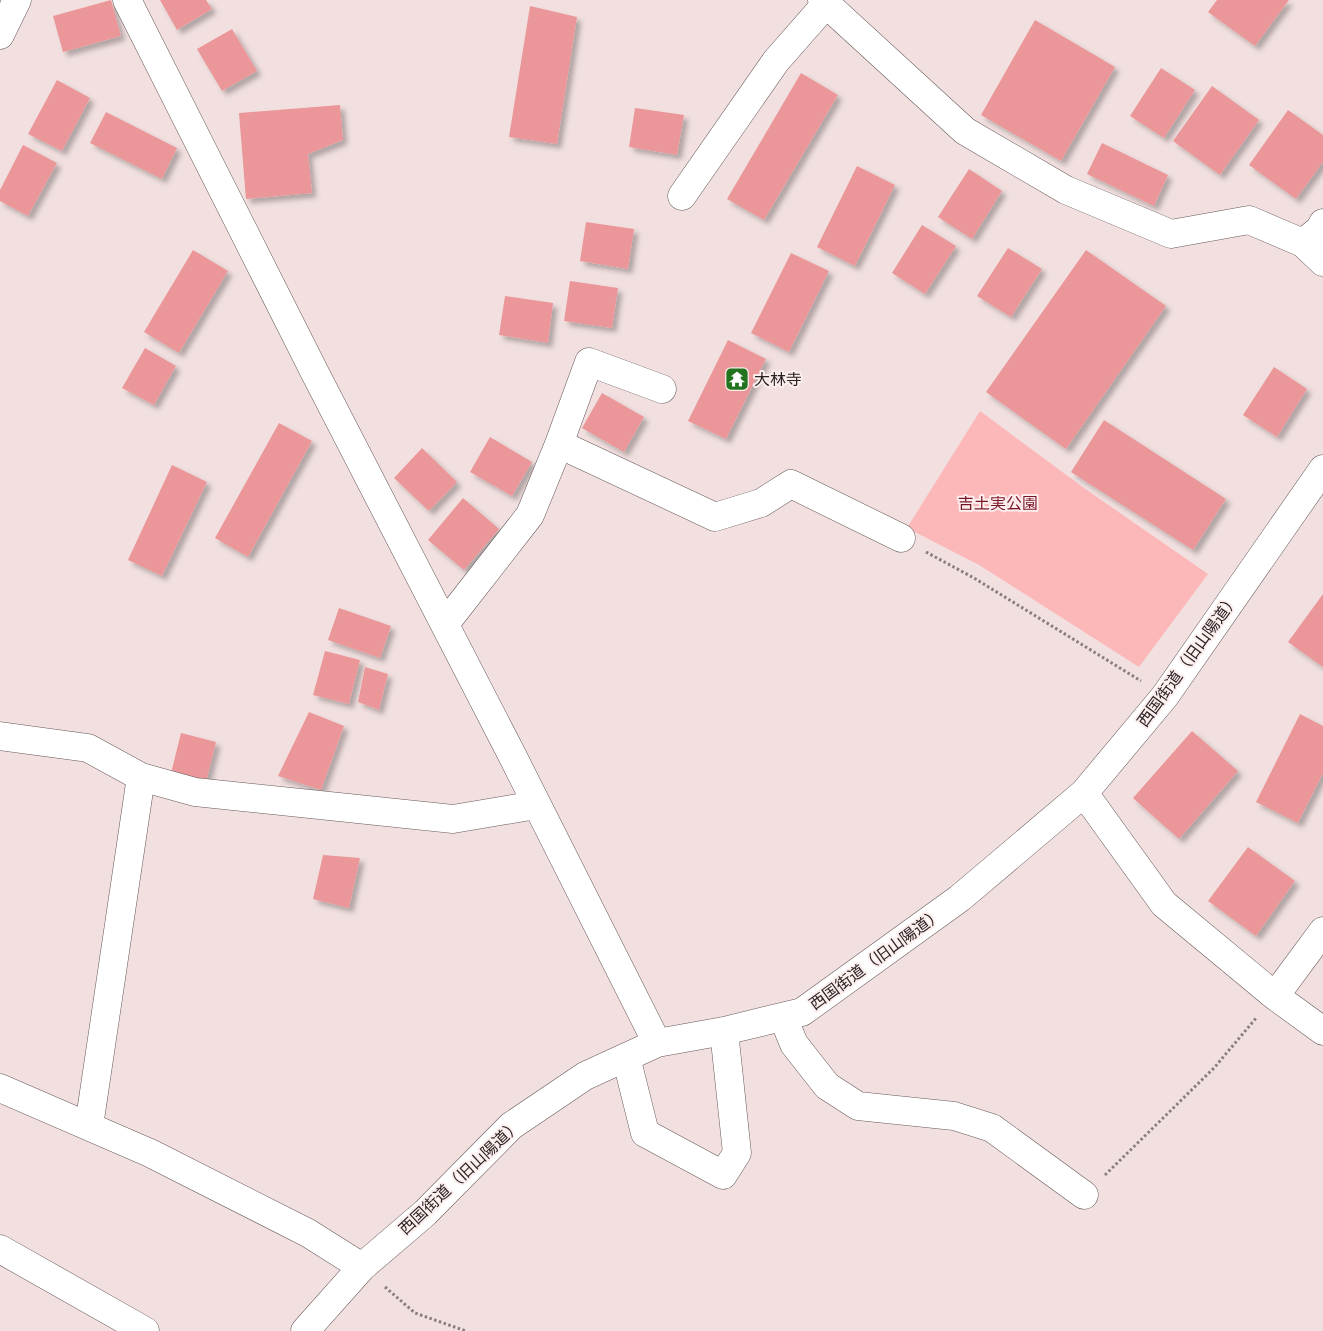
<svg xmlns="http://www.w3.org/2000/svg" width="1323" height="1331" font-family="Roboto,'Noto Sans JP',sans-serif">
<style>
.green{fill:#fcb8b9}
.building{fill:#eb9698;filter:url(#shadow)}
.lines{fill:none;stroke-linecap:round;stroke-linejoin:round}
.minor-casing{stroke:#675858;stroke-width:29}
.path{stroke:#897d7d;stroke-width:3;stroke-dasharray:2.5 2.5;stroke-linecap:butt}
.minor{stroke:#fff;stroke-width:28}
.labels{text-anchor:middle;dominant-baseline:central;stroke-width:4;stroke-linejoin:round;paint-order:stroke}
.poi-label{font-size:16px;fill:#2a2323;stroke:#fdeeee;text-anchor:start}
.park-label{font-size:16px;fill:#791626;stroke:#fdeeee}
.street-label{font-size:16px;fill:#2a2323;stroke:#fdeeee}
</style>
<defs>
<filter id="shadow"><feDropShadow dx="4.5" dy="4.5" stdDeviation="2.5" flood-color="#0004"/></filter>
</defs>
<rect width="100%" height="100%" fill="#f2e0e0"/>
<path class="green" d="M980 411 1084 488 1208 574 1139 667 979 565 907 528Z"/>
<path class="building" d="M111 0 121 36 63 52 53 16Z
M160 0H206L212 9 177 30Z
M1217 0H1289L1255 46 1208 12Z
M530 6 577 17 557 144 509 137Z
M1035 20 1115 67 1061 161 981 115Z
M232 29 257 71 222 91 197 49Z
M1161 68 1195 90 1164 138 1130 116Z
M801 73 838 95 764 220 727 199Z
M57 80 90 98 62 151 28 134Z
M1212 86 1259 120 1220 175 1173 141Z
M340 105 343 140 308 154 312 193 246 199 239 113Z
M635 108 684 115 677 155 629 147Z
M1288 110 1323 135V162L1296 199 1249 165Z
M106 112 177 148 162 179 90 143Z
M1102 143 1168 175 1154 206 1087 174Z
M23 145 57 163 28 216 0 201V190Z
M857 166 895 185 855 266 817 247Z
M969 169 1002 191 972 239 938 217Z
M586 222 634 229 628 269 580 261Z
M922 225 956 246 925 294 892 273Z
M1008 248 1042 269 1011 317 977 296Z
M193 250 228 271 179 353 144 332Z
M1086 250 1166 306 1066 449 986 392Z
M791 253 829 271 789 352 751 333Z
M570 281 618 288 612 328 564 321Z
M505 296 553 303 548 343 499 335Z
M728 340 766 359 726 439 688 421Z
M145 348 176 366 154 405 122 388Z
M1274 367 1307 389 1277 437 1243 415Z
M602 393 644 417 624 452 582 428Z
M1104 420 1226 499 1193 550 1071 472Z
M279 423 312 441 248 557 215 538Z
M490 437 532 462 512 496 470 472Z
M422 448 457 482 429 511 394 478Z
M172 465 207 482 162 576 128 560Z
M463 498 499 529 464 570 428 540Z
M1323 594V667L1288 642Z
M339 608 391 626 380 658 328 640Z
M325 651 360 660 349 704 313 695Z
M365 667 388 674 379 710 358 702Z
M309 712 344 726 321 790 278 776Z
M1300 714 1323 726V773L1298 823 1256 802Z
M1192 731 1238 771 1179 839 1133 798Z
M181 733 216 742 205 786 170 777Z
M1248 847 1295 881 1256 936 1208 901Z
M323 855 360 858 349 908 313 899Z"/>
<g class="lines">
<g class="minor-casing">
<path id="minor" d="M127 0 315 373 512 755 657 1043
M822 0 965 131 1066 190 1171 234 1249 220 1303 243 1323 262
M0 35 17 0
M682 196 776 61 826 4
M1303 243 1320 229 1323 223
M559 444 715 517 761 503 791 484 901 538
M445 624 530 515 559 444 589 362 662 389
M0 736 88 748 141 777 195 792 453 819 536 805
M1084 793 1164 904 1275 996 1323 1031
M1275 996 1323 931
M783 1017 794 1044 827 1086 858 1106 954 1116 992 1128 1084 1195
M626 1057 645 1133 723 1175 737 1153 724 1031
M0 1088 150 1153 308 1233 362 1267
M89 1126 141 777
M0 1249 145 1331
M305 1331 362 1267 425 1213 511 1126 585 1076 657 1043 724 1031 802 1012 960 898 1084 793 1165 696 1323 469"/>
</g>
<path class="path" d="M926 552 974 578 1141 681
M1105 1175 1214 1068 1257 1017
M385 1287 415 1313 466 1331"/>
<use href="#minor" class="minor"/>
</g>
<defs>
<g id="temple-square" transform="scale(1.25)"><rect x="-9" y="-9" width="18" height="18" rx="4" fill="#21741d" stroke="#fdeeee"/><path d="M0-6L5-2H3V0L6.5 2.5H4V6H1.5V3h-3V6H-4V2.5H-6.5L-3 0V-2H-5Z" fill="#fff"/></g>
</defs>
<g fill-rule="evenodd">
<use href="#temple-square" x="737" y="379"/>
</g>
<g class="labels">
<g class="poi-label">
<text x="754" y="379">大林寺</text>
</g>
<g class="park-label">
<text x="998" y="503">吉土実公園</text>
</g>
<g class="street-label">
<text transform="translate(1188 660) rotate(-54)">西国街道（旧山陽道）</text>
<text transform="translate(876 959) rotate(-36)">西国街道（旧山陽道）</text>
<text transform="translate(460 1177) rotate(-43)">西国街道（旧山陽道）</text>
</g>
</g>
</svg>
